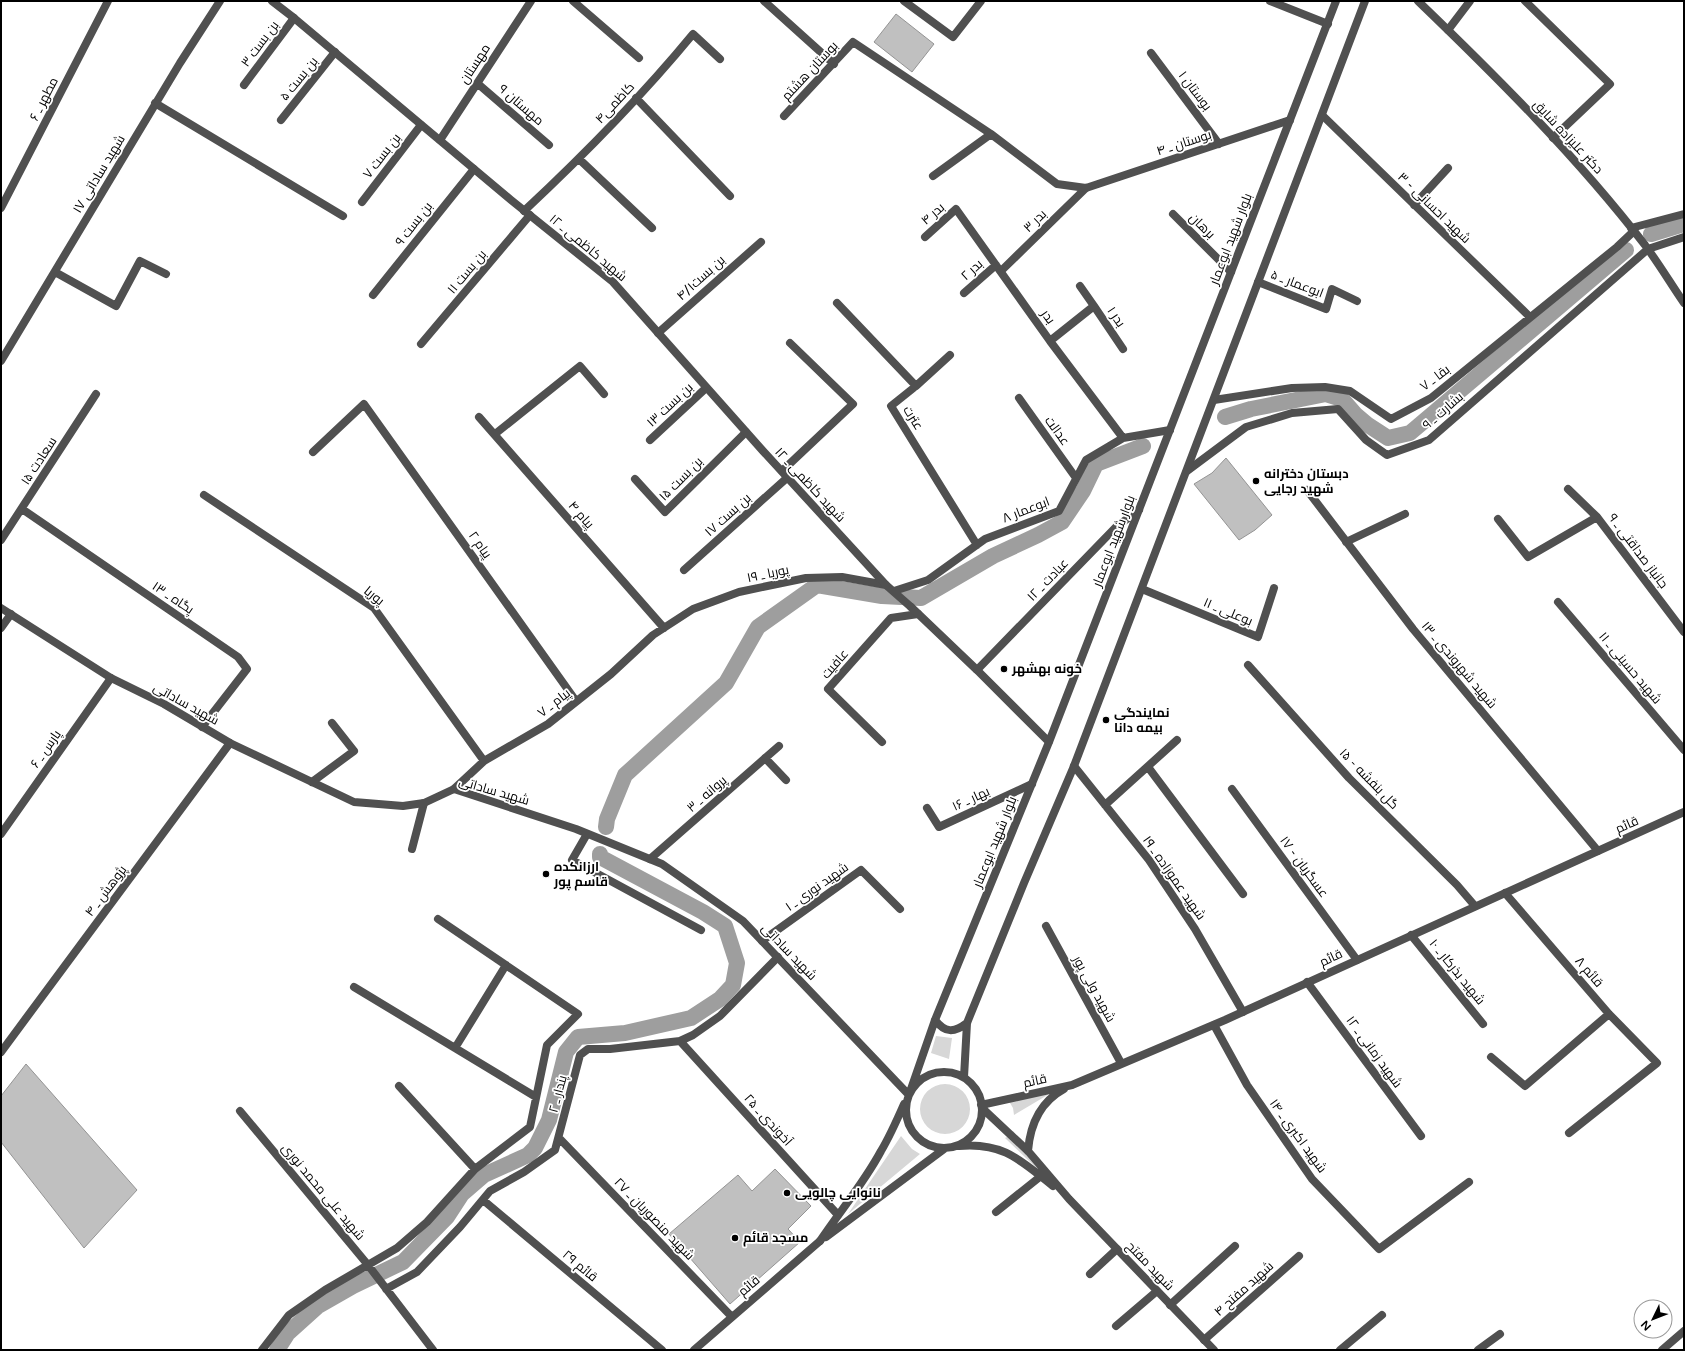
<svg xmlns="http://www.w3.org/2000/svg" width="1685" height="1351" font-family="'Varela Round',Cairo,sans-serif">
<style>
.green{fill:#d7d7d7}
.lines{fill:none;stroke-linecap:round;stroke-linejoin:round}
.canal{stroke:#9e9e9e;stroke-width:16}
.building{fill:#c0c0c0;stroke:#949494}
.service{stroke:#505050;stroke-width:8}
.minor{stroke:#505050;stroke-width:8}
.tertiary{stroke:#505050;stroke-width:8}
.poi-dot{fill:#000;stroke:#fff;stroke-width:1.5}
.labels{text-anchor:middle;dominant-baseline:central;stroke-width:3.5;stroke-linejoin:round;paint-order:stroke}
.street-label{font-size:13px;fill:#000;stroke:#fff}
.poi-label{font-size:13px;font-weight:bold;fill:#000;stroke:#fff;text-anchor:start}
</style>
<rect width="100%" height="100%" fill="#fff"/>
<path class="green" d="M936 1036 952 1038 949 1059 931 1053Z
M920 1109a25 25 0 1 1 50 0a25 25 0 1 1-50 0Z
M1061 1087 1014 1115 1013 1108 1007 1098Z
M1013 1131 1053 1184 1005 1138 1011 1135Z
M901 1136 912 1149 920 1154 848 1214Z"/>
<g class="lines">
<path class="canal" d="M1651 234 1684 224
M1225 417 1251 409 1326 394 1342 399 1355 414 1368 425 1388 438 1410 433 1626 250
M606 827 607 819 625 775 726 683 758 627 817 585 882 596 921 598 993 556 1038 535 1062 522 1083 491 1096 464 1143 446
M277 1350 288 1333 318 1306 353 1286 403 1262 447 1217 462 1194 484 1175 528 1155 535 1148 549 1120 566 1052 578 1037 625 1033 691 1018 720 999 733 985 737 963 725 926 703 912 600 857V854"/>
</g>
<path class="building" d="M896 14 934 44 912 72 874 42Z
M1226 458 1272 515 1255 530 1239 540 1194 484 1212 473Z
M26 1064 137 1190 84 1248 1 1142V1096Z
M775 1169 811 1206 788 1229 800 1242 730 1304 669 1234 738 1175 752 1191Z"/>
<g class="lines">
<path class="service" d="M1448 30 1470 1
M1001 271 1086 188"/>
<path class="minor" d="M573 1 639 58
M764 1 834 64
M904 1 953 37 981 1
M1270 1 1328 24
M1525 1 1610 84 1553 138
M1151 53 1219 144
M477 83 549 145
M244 85 294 18
M636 98 730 196
M155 103 343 216
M1322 115 1530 317
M784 116 853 42 991 134 1057 184 1086 188 1290 120
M281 120 335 52
M440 140 531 1
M579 159 652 228
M933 176 991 134
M362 202 421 125
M1414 205 1448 168
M524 211C584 155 641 97 693 34L720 59
M1173 214 1231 272
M1631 228 1684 214
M925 237 956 209 1050 341 1123 438
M55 272 116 306 140 261 166 274
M1258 282 1326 309 1332 289 1357 301
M1080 286 1094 306
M964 293 996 265
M373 295 474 169
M837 303 916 386 891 406 977 545
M658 333 761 242
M1050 341 1094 306 1123 349
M421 344 530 215
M1 361 180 63 220 1
M916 386 950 355
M1019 398 1076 478
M1214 400 1292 388 1325 387 1350 391 1391 419 1431 398 1617 247 1634 231
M479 417 664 628
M495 434 580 366 604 394
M650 440 706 388
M313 452 364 404 576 701
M782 471 853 404 790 343
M1187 471 1246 427 1292 413 1338 409 1366 440 1387 455 1429 440 1648 249 1684 237
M635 479 665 512 746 432
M1568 489 1597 517 1684 632
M1307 490 1413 629 1598 851
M204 495 374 608 484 761
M22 509 238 657 247 669 202 727
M1498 519 1528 557 1597 517
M1 540 96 394
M1346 542 1405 514
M684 570 788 477
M1142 589 1258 637 1274 588
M894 591 928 580 985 539 1059 511 1086 460 1123 438 1170 430
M1558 602 1684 750
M1 628 11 614
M1248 665 1349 778 1457 885 1475 906
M977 670 1116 527 1139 510
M882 742 828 689 891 618 918 614
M765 758 786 780
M1074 766 1149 860 1195 929 1243 1012
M1148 767 1243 894
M312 782 354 751 332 723
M454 789 484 761 548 724 611 674 653 635 693 609 739 592 806 578 842 577 886 585 911 607
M1232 789 1357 960
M1105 805 1177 740
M927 808 939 827 1032 784
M1 834 111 678
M587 834 572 860 701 930
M412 849 424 803
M650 859 779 746
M1505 893 1609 1014 1657 1063 1569 1133
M1046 926 1121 1063
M1411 935 1483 1024
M762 941 861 870 900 909
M1307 982 1421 1136
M354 987 536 1097
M1214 1025 1247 1085 1312 1179 1379 1249 1469 1182
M680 1041 838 1215
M455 1048 506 965
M1 1052 230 743
M1491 1057 1525 1086 1609 1014
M399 1086 475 1169
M240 1111 368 1265 433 1350
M559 1138 732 1317
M483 1200 662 1350
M996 1212 1041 1176
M1090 1274 1117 1249
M386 1289 417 1272 460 1227 490 1191 524 1172 555 1150 580 1055 588 1049H610L680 1041 693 1035 720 1016 778 957
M1170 1305 1235 1246
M1116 1326 1157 1291
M1204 1340 1299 1256
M262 1350 289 1315 325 1290 397 1248 427 1222 475 1169 530 1127 547 1045 578 1014 438 919
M694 1350 820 1241
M1340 1350 1382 1315
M1478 1350 1500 1334
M1662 1350 1684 1331"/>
<path class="tertiary" d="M272 1 294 18 511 200 613 282 763 451 886 585
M1418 1C1498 78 1577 157 1645 245 1659 264 1671 284 1684 303
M1 208 108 1
M911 607 977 670 1049 742
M1 608 111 678 164 704 230 743 354 802 403 806 424 803 454 789 576 829 662 864 743 921 908 1094
M935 1020C945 1033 954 1033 967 1023
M906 1110a38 38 0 1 1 76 0a38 38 0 1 1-76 0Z
M964 1077 967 1023 969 1018 1024 883 1074 766 1365 1
M911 1089 935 1020 1049 742 1336 1
M981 1105 1072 1085 1225 1020 1684 812
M982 1108 1028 1151 1069 1199 1214 1350
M959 1146C1004 1142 1021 1161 1053 1186
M1028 1151C1030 1126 1040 1102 1064 1089
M826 1237 944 1149
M820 1241C840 1211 864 1183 881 1151 890 1136 897 1120 904 1104"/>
</g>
<g class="poi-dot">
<circle cx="1256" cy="481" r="4"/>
<circle cx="1004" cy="669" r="4"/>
<circle cx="1106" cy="720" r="4"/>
<circle cx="546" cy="874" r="4"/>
<circle cx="787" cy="1193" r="4"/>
<circle cx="735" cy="1238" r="4"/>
</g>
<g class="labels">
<g class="street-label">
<text transform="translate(260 44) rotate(-53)">بن بست ۳</text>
<text transform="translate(475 64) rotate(-57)">مهستان</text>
<text transform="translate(810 71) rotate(-47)">بوستان هشتم</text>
<text transform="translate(299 79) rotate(-51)">بن بست ۵</text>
<text transform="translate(1195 91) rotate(53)">بوستان ۱</text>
<text transform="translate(44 99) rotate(-63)">مطهر ـ ۶</text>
<text transform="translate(615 103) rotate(-47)">کاظمی۴</text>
<text transform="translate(521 105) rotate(41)">مهستان ۹</text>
<text transform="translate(1568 137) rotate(47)">دکتر علیزاده شایق</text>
<text transform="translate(1184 143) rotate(-18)">بوستان ـ ۴</text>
<text transform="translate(382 156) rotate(-52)">بن بست ۷</text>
<text transform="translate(99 174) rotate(-59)">شهید ساداتی ۱۷</text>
<text transform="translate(1434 208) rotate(44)">شهید احسانی - ۳</text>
<text transform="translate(933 214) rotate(-41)">بدر ۴</text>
<text transform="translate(1035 221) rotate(-44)">بدر ۳</text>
<text transform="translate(414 224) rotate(-52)">بن بست ۹</text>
<text transform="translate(1202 226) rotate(45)">برهان</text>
<text transform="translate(1231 239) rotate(-69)">بلوار شهید ابوعمار</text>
<text transform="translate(588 248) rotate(40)">شهید کاظمی ـ ۱۲</text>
<text transform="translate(972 270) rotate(-42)">بدر ۲</text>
<text transform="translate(467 272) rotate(-50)">بن بست ۱۱</text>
<text transform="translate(701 278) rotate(-42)">بن بست۴/۱</text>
<text transform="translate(1297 284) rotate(21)">ابوعمار ـ ۵</text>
<text transform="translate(1048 317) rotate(55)">بدر</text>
<text transform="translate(1116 317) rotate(56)">بدر ۱</text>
<text transform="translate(1435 378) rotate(-37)">بقا ـ ۷</text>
<text transform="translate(670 405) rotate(-43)">بن بست ۱۳</text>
<text transform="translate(1443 411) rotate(-41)">بشارت ـ ۹</text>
<text transform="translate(913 418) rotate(58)">عترت</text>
<text transform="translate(1057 431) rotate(54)">عدالت</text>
<text transform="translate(39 461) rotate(-57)">سعادت ۱۵</text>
<text transform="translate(681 479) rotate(-45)">بن بست ۱۵</text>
<text transform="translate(810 485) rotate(47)">شهید کاظمی ـ ۱۲</text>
<text transform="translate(1026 510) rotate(-21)">ابوعمار ۸</text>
<text transform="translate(581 515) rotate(49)">پیام ۴</text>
<text transform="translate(728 515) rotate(-42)">بن بست ۱۷</text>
<text transform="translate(1114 541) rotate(-69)">بلوار شهید ابوعمار</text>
<text transform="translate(480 545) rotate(55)">پیام ۲</text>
<text transform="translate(1638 551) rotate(53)">جانباز صداقتی ـ ۹</text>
<text transform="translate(768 574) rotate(-12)">پوریا ـ ۱۹</text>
<text transform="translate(1048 580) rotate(-46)">عبادت ـ ۱۲</text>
<text transform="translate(374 596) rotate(39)">پوریا</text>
<text transform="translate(173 598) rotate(34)">پگاه ـ ۱۳</text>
<text transform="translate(1228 612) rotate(23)">بوعلی ـ ۱۱</text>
<text transform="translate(835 664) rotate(-49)">عافیت</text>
<text transform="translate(1459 665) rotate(50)">شهید شهروندی ـ ۱۳</text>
<text transform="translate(1630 668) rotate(50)">شهید حسینی ـ ۱۱</text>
<text transform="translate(554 703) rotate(-38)">پیام ـ ۷</text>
<text transform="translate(186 704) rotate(29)">شهید ساداتی</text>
<text transform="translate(46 749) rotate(-55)">پارس ـ ۶</text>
<text transform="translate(1369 779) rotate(46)">گل بنفشه - ۱۵</text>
<text transform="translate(494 791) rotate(16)">شهید ساداتی</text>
<text transform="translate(707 794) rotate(-41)">پروانه ـ ۳</text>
<text transform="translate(971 799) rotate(-25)">بهار ـ ۱۶</text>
<text transform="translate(1627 825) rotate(-24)">قائم</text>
<text transform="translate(995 842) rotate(-68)">بلوار شهید ابوعمار</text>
<text transform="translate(1304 867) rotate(54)">عسگریان - ۱۷</text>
<text transform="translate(1174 878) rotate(55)">شهید عموزاده ـ ۱۹</text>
<text transform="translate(817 887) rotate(-35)">شهید نوری ـ ۱</text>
<text transform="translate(106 891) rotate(-53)">پژوهش ـ ۴</text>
<text transform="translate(789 952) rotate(46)">شهید ساداتی</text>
<text transform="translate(1331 958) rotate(-25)">قائم</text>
<text transform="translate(1457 972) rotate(51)">شهید بذرکار ـ ۱۰</text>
<text transform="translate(1589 972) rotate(49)">قائم ۸</text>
<text transform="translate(1094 989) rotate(61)">شهید ولی پور</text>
<text transform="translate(1374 1052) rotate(54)">شهید زمانی ـ ۱۲</text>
<text transform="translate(1035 1081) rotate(-12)">قائم</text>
<text transform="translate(558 1094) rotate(-75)">پندار ـ ۲</text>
<text transform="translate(768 1120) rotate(48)">آخوندی ـ ۲۵</text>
<text transform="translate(1298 1136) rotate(54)">شهید اکبری ـ ۱۴</text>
<text transform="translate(323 1192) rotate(50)">شهید علی محمد نوری</text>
<text transform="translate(654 1219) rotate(46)">شهید منصوریان ـ ۲۷</text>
<text transform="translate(580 1266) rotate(40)">قائم ۲۹</text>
<text transform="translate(1150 1266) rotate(46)">شهید مفتح</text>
<text transform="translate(749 1286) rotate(-41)">قائم</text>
<text transform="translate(1244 1289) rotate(-42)">شهید مفتح ۴</text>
</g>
<g class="poi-label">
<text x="1264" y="474">دبستان دخترانه<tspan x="1264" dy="15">شهید رجایی</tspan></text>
<text x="1012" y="669">خونه بهشهر</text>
<text x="1114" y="713">نمایندگی<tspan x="1114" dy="15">بیمه دانا</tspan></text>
<text x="554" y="867">ارزانکده<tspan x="554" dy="15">قاسم پور</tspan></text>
<text x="795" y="1193">نانوایی چالویی</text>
<text x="743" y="1238">مسجد قائم</text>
</g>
</g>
<rect width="1685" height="1351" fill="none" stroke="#000000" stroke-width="4"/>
<g transform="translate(1653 1319) rotate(227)"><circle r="19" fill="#ffffff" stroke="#999999"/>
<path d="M0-3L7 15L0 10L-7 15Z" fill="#000000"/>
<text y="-6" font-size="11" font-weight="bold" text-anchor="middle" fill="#000000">N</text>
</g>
</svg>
